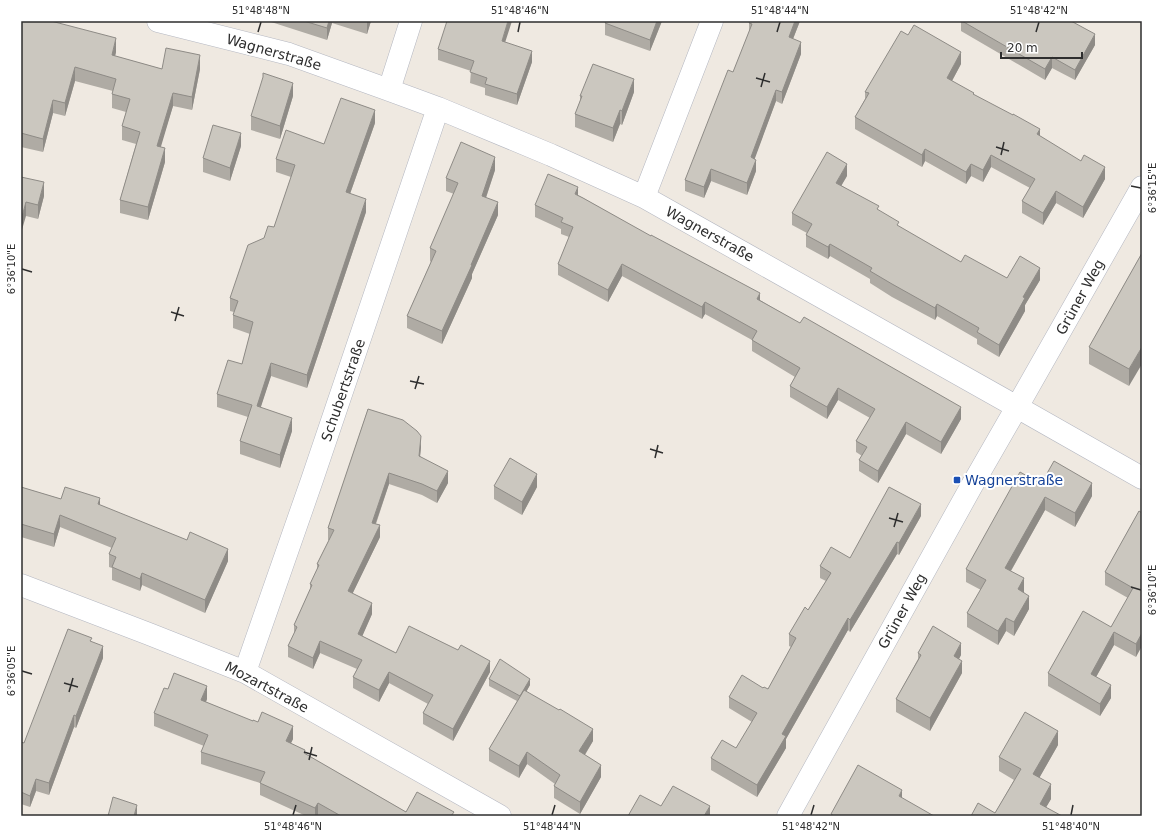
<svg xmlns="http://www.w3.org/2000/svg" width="1163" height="837" font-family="'DejaVu Sans',sans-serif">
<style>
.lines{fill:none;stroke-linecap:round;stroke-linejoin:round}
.street-casing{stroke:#b4b7c1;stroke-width:23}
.street{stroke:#fff;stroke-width:22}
.wall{fill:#afaba4}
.shaded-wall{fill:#8e8b86}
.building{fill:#cbc7bf;stroke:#8e8b86}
.ticks{fill:none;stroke:#2e2e2e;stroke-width:1.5}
.transit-dot{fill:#1a4fb4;stroke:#fff;stroke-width:1.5}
.labels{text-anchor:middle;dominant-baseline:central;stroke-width:4;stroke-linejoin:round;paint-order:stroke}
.street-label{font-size:14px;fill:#2e2e2e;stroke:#fff}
.transit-label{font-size:14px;fill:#164399;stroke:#fff;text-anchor:start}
.neatline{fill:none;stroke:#2e2e2e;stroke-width:1.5}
.ticks-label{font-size:10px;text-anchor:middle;fill:#2e2e2e}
</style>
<rect width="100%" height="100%" fill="#efe9e1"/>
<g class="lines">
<g class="street-casing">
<path id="street" d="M158 21 289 54 389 90 438 108 551 155 644 197 1017 407 1142 478
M389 90 411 21
M644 197 712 21
M21 585 149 634 245 672 500 816
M245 672 312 480 438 108
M788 816 971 487 1017 407 1142 187"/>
</g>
<use href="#street" class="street"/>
</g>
<path class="wall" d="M21 21 116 52 115 56 162 69H200L192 110 173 106 160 147 165 162 148 220 120 213V200L136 144 122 140V126L126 112 112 108V94L113 91 75 81 65 116 53 113 43 152 21 147Z
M268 21H371L367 34 332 23 327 40Z
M662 21 650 51 605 35V23Z
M800 21 793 39 801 54 782 104 776 101 754 159 756 171 747 195 711 181 704 198 685 191V180L733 72 749 33V23Z
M961 21H1071L1095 45 1075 80 1052 68 1045 80 961 31Z
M505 42 532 62 517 105 485 95V88L470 83 471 71 438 60V49Z
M961 64 952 81 1040 136 1105 179 1083 218 1056 203 1043 225 1022 213V201L1030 188 991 167 983 182 971 176 966 184 925 161 922 167 855 129V117L865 99V92Z
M634 92 622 125 620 124 613 142 575 127V114L580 101V96Z
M293 96 280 139 251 130V116Z
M375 123 350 194 366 212 307 388 271 376 260 408 292 431 280 468 240 454V441L248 417 217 407V394L242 364 250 334 233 328V315L234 312 230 311V298L264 238 274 227 291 177 276 172V159L324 144Z
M241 146 230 181 203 172V158Z
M495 170 486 198 498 215 472 274V278L442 344 407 328V316L431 262 430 261V248L454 194 446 191V178Z
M847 176 841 185 879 211 899 227 961 262 1007 278 1040 280 1025 305V311L999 357 977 344V339L937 316 935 320 892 297 870 283V279L830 256 828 259 806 247V235L807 233 792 225V213Z
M21 177 44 196 38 219 26 216Z
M578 195 760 300 961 419 941 454 906 434 878 483 859 471V460L862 456 856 452V441L870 418 838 400 827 419 790 397V386L795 377 752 351V340L705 314 702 319 622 276 608 302 558 275V264L569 237 561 234V229L535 217V205Z
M1142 253 1129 386 1089 364V347Z
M368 409 421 447 420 456 448 483 437 503 422 495 389 484 376 524 380 537 352 594 372 614 362 636 396 653 490 672 453 741 423 724V713L428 704 389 683 379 702 353 688V677L357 669 320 653 313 669 288 657V646L294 634V625L310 590V584L317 570V564L329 540H328V528Z
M1041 484 1092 496 1075 527 1045 510 1011 571 1024 592 1029 609 1014 636 1006 631 998 645 967 627V613L981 590 966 582V569Z
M494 486 537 487 522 515 494 499Z
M21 487 61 499 100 505 228 561 205 613 142 585 140 591 112 580V568L109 567V554L112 548 60 527 54 547 21 537Z
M1139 511 1136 657 1114 645 1096 677 1111 698 1100 716 1048 686V673L1111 627 1128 598 1105 585V572Z
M921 516 899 555 897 554 850 632 848 630 786 739V748L757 797 711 770V758L736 748 752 722 729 708V697L763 688 768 689 791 647 789 646V634L808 610 826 581 820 578V566L850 558Z
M92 642 103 658 76 728 74 727 49 795 36 791 30 807 21 804V742L24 743Z
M918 653 961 655 959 659 962 673 930 731 896 712V699L918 659Z
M489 679 530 685 526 692 593 741 585 755 601 777 580 814 554 798V786L555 784 527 764 519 778 489 761V749L517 701 489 686Z
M168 689 207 699 206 702 293 739 291 743 305 754 406 812 454 816H320L318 815 317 816H306L260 795V783L201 764V752L204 746 154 726V713Z
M1058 745 1039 778 1051 799 1046 807 995 813 1014 780 999 771V757Z"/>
<path class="shaded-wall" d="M329 21H332V23L327 40V28Z
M367 21H371L367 34Z
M508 21H512L502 52V41Z
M657 21H662L650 51V40Z
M795 21H800L789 49V37Z
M1095 34V45L1075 80V70Z
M116 38V52L112 69V55Z
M801 42V54L782 104V92Z
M532 51V62L517 105V94Z
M961 52V64L947 90V78Z
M200 55V69L192 110V97Z
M1052 57V68L1045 80V69Z
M75 67V81L65 116V103Z
M634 79V92L622 125V111Z
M293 83V96L280 139V126Z
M776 90V101L751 169V157Z
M173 93V106L157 160V146Z
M53 100V113L43 152V139Z
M375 110V123L346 205V192Z
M620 110V124L613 142V128Z
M1040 129V141L1037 134Z
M241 133V146L230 181V168Z
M165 148V162L148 220V207Z
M925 149V161L922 167V155Z
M991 155V167L983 182V170Z
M495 157V170L482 209V196Z
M756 160V171L747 195V183Z
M847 164V176L836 195V183Z
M971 164V176L966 184V172Z
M1105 167V179L1083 218V207Z
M711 169V181L704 198V187Z
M44 182V196L38 219V205Z
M578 187V198L575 194Z
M1056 191V203L1043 225V213Z
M366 199V212L307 388V375Z
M26 202V216L21 233V220Z
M498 202V215L472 274V278L442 344V331Z
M830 244V256L828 259V247Z
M622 264V276L608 302V290Z
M1040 268V280L1025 305V311L999 357V345L1023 297Z
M760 293V305L757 299Z
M705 302V314L702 319V307Z
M937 304V316L935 320V308Z
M1142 347V364L1129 386V369Z
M271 363V376L257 419V406Z
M838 388V400L827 419V407Z
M961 407V419L941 454V442Z
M292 418V431L280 468V455Z
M906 422V434L878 483V471Z
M421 436V447L419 467V456Z
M448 471V483L437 503V491Z
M389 473V484L372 534V523Z
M537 474V487L522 515V502Z
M1092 483V496L1075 527V513Z
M1045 497V510L1005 581V568Z
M100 498V510L98 504Z
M921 504V516L899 555V543Z
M60 515V527L54 547V534Z
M380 525V537L348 603V591Z
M897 542V554L850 632V620Z
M228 549V561L205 613V600Z
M142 573V585L140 591V579Z
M1024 578V592L1018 602V589Z
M1029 596V609L1014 636V622Z
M372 603V614L358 646V634Z
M848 618V630L786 739V748L757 797V785L782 734Z
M1006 618V631L998 645V631Z
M1114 632V645L1091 686V674Z
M1142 633V646L1136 657V644Z
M320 641V653L313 669V658Z
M961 643V655L954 668V656Z
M103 646V658L76 728V716Z
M490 661V672L453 741V729Z
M962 661V673L930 731V718Z
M389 672V683L379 702V690Z
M530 679V685L520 703V696Z
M1111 685V698L1100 716V704Z
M207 686V699L201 713V700Z
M74 715V727L49 795V783Z
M293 726V739L286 753V741Z
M593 729V741L579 764V751Z
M1058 731V745L1033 789V774Z
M527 752V764L519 778V766Z
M601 765V777L580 814V802Z
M36 779V791L30 807V796Z
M1051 784V799L1041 816 1040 804Z
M902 790V804L899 796Z
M318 803V815L317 816H315V808Z
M137 805V816H134Z
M710 806V816H704Z"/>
<path class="building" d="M21 21H51L116 38 112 55 162 69 166 48 200 55 192 97 173 93 157 146 165 148 148 207 120 200 140 132 122 126 130 99 112 94 116 79 75 67 65 103 53 100 43 139 21 133Z
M304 21H329L327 28Z
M447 21H508L502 41 532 51 517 94 485 84 487 78 470 72 474 61 438 49Z
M606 21H657L650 40 605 23Z
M750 21H795L789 37 801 42 782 92 776 90 751 157 756 160 747 183 711 169 704 187 685 180 728 70 733 72 752 24 749 23Z
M962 21H1071L1095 34 1075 70 1052 57 1045 69Z
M914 25 961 52 947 78 974 93 973 94 1013 115V114L1040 129 1037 134 1081 161 1084 155 1105 167 1083 207 1056 191 1043 213 1022 201 1035 179 991 155 983 170 971 164 966 172 925 149 922 155 855 117 869 93 865 92 901 31 908 35Z
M593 64 634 79 622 111 620 110 613 128 575 114 582 96H580Z
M263 73 293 83 280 126 251 116 263 77Z
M341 98 375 110 346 192 366 199 307 375 271 363 257 406 292 418 280 455 240 441 252 405 217 394 228 360 242 364 253 322 233 315 238 301 230 298 248 245 264 238 268 226 274 227 295 165 276 159 286 130 324 144Z
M213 125 241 133 230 168 203 158Z
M461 142 495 157 482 196 498 202 471 265H472L442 331 407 316 436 251 430 248 458 183 446 178Z
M827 152 847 164 836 183 879 206 877 209 899 222 897 225 961 262 965 255 1007 278 1020 256 1040 268 1023 297 1025 298 999 345 977 332 979 328 937 304 935 308 892 284 870 271 872 268 830 244 828 247 806 235 812 224 792 213Z
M548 174 578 187 575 194 583 198 651 236V235L760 293 757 299 800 323 804 317 961 407 941 442 906 422 878 471 859 460 867 447 856 441 875 409 838 388 827 407 790 386 800 368 752 340 757 331 705 302 702 307 622 264 608 290 558 264 573 227 561 222 563 218 535 205Z
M21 177 44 182 38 205 26 202 21 220Z
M1142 253V347L1129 369 1089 347Z
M368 409 403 420 417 431 421 436 419 456 448 471 437 491 422 484 389 473 372 523 380 525 348 591 372 603 358 634 396 653 409 626 458 650 461 645 490 661 453 729 423 713 433 695 389 672 379 690 353 677 362 660 320 641 313 658 288 646 297 627 294 625 312 585 310 584 319 565 317 564 334 530 328 528Z
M510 458 537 474 522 502 494 486Z
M1054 461 1092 483 1075 513 1045 497 1005 568 1024 578 1018 589 1029 596 1014 622 1006 618 998 631 967 613 986 580 966 569 1020 472 1041 484Z
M21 487 61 499 65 487 100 498 98 504 187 540 190 532 228 549 205 600 142 573 140 579 112 567 116 557 109 554 116 538 60 515 54 534 21 524Z
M889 487 921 504 899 543 897 542 850 620 848 618 782 734 786 736 757 785 711 758 722 740 736 748 757 713 729 697 742 675 763 688 764 687 768 689 796 638 789 634 805 607 808 610 831 573 820 566 831 547 850 558Z
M1139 511 1142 513V633L1136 644 1114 632 1091 674 1111 685 1100 704 1048 673 1083 611 1111 627 1133 588 1105 572Z
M933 626 961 643 954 656 962 661 930 718 896 699 921 655 918 653Z
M68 629 92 638 90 641 103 646 76 716 74 715 49 783 36 779 30 796 21 792V742L24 743Z
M500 659 530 679 520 696 489 679Z
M174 673 207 686 201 700 253 721V720L258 722 262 712 293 726 286 741 305 750 304 753 406 812 417 792 454 812 451 816H341L318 803 315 808 260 783 265 772 201 752 208 735 154 713 164 688 168 689Z
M524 690 559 710 560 709 593 729 579 751 601 765 580 802 554 786 560 775 527 752 519 766 489 749Z
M1025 712 1058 731 1033 774 1051 784 1040 804 1062 816H971L978 803 995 813 1021 769 999 757Z
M858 765 902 790 899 796 934 816H834L831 814Z
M673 786 710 806 704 816H628L640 795 661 806Z
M113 797 137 805 134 816H108Z"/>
<path class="ticks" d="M258 32 261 22M518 32 520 22M777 32 780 22M1036 32 1039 22M756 78 770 82M761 87 765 73M996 147 1009 151M1001 155 1004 142M1131 186 1141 188M22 269 32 272M171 312 184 316M175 321 179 307M410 381 424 384M415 389 419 376M650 449 663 453M655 458 658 445M889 518 903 522M894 527 898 513M1131 587 1141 590M22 671 32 674M64 683 78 687M69 692 73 678M304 752 317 756M309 760 312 747M293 815 296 805M552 815 555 805M811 815 814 805M1071 815 1073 805"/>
<rect class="transit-dot" x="953" y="476" width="8" height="8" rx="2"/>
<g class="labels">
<g class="street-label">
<text transform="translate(274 52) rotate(16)">Wagnerstraße</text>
<text transform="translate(710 234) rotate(29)">Wagnerstraße</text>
<text transform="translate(1080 297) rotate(-61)">Grüner Weg</text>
<text transform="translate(343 390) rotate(-71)">Schubertstraße</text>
<text transform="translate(902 611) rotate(-61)">Grüner Weg</text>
<text transform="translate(267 687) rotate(28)">Mozartstraße</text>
</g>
<g class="transit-label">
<text x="965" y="480">Wagnerstraße</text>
</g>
</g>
<rect width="1163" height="837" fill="none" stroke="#ffffff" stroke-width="44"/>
<path d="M1001 52v6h81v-6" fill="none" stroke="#2e2e2e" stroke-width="2"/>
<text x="1007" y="52" font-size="12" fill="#2e2e2e" stroke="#ffffff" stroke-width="3" paint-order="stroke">20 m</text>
<rect x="22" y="22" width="1119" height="793" class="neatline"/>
<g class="ticks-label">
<text x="261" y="14">51°48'48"N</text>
<text x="520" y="14">51°48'46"N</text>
<text x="780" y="14">51°48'44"N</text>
<text x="1039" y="14">51°48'42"N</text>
<text transform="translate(1152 188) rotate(-90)" y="4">6°36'15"E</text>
<text transform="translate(11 269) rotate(-90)" y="4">6°36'10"E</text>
<text transform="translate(1152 590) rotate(-90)" y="4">6°36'10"E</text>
<text transform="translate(11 671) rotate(-90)" y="4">6°36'05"E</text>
<text x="293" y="830">51°48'46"N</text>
<text x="552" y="830">51°48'44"N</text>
<text x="811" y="830">51°48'42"N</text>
<text x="1071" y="830">51°48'40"N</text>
</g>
</svg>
